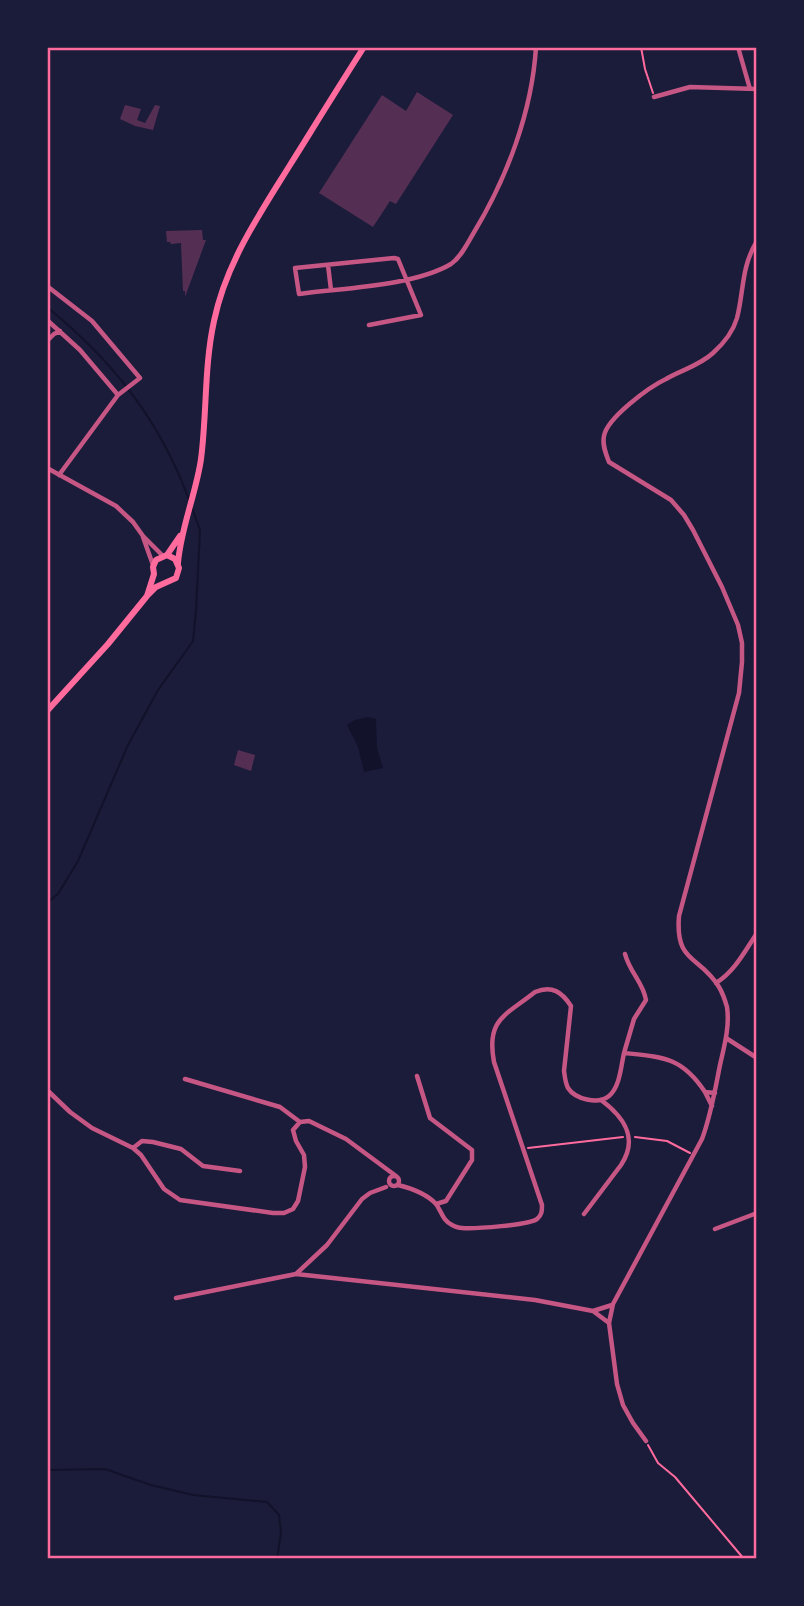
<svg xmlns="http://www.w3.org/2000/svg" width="804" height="1606" font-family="Figtree,sans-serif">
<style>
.water{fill:#12122b}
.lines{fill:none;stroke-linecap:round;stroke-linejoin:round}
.stream{stroke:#12122b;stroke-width:2}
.building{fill:#542f53}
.path{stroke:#ff6b9d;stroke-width:2}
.minor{stroke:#c65784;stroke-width:4.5}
.secondary{stroke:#ff6b9d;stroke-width:6}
.primary{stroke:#ff6b9d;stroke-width:6}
.neatline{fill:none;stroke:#ff6b9d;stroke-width:2.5}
</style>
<rect width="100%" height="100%" fill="#1b1b3a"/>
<path class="water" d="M368 717 376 719 377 748 383 768 364 772 358 747 347 725 355 720Z"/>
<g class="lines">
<path class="stream" d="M47 307C112 360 160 420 189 500
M47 903 58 894 78 861 128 745 158 690 193 641 196 611 200 530 192 508
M47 1470 105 1469 151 1485 193 1495 267 1502 279 1515 281 1533 277 1559"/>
</g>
<path class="building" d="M417 92 453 115 396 204 390 201 373 227 319 193 382 95 406 111Z
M125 105 141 109 137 120 145 123 155 105 160 106 153 130 135 126 120 119Z
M202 230 203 240H206L185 297V291H183L181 243 171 244 170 242H167L166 231Z
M238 750 255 755 251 771 234 765Z"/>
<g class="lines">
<path class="path" d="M641 47 645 69 653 93
M635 1137 667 1141 690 1153
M528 1148 623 1137
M648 1445 658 1463 675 1477 744 1559"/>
<path class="minor" d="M738 47 750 89
M654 97 690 87 757 89
M328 265 331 290
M47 286 92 321 140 378 118 395 59 475
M47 320 80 350 118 395
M369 325 421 315 398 259 394 258 295 268 299 294C343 288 414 286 451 264 461 257 467 244 473 234 507 178 532 112 536 47
M47 341 54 334 60 331
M47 468 116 506 133 522 143 536 163 556
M143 537 153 565
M716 983C735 971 745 951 757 933
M726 1038 757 1058
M624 1053 634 1019 646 1000C643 982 630 973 625 954
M417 1076 430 1118 472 1150V1160L446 1201 436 1204
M185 1079 280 1107 300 1122
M47 1090 70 1112 92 1128 133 1148 141 1155 164 1189 180 1200 273 1213H284L293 1209 298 1201 305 1167 304 1155 296 1141 293 1130 300 1122 309 1121 346 1139 396 1176
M712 1106 705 1092 715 1093
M133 1148 142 1141 153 1142 181 1149 203 1166 240 1171
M389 1181a5 5 0 1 1 10 0a5 5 0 1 1-10 0Z
M398 1185C410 1188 427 1194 436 1204 442 1212 442 1220 452 1225 454 1226 460 1228 462 1228 474 1229 530 1225 537 1219 542 1215 542 1211 542 1205L494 1062C486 1019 505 1016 535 992 552 985 562 992 571 1006L564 1071C565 1077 565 1082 568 1088 575 1099 598 1105 609 1096 620 1087 621 1066 624 1053 663 1057 682 1057 705 1092
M584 1214 621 1165C639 1138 624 1117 601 1100
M715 1229 757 1213
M296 1274 327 1245 362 1199 370 1193 386 1187
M176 1298 296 1274 535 1300 593 1311
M609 1323 593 1311 612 1305
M646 1441 633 1423 623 1405 617 1384 609 1323 613 1304 702 1139C711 1115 715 1090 720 1065 724 1047 730 1026 727 1007 725 1000 722 992 719 987 700 955 675 964 679 916L739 693 742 662V643L738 625 722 587 693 530 684 515 671 500 609 462C606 454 602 445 604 436 607 418 649 387 666 379 681 370 699 366 713 353 723 344 733 332 737 318 744 291 741 267 757 241"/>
<path class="secondary" d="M167 555 180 536
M178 563C181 527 196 494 201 459 207 413 204 367 214 321 226 263 259 215 290 165 315 125 339 86 364 47"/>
<path class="primary" d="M47 711 108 644 147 596 156 587 176 578 179 568 175 559 167 555 156 560 153 567 154 574 147 596"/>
</g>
<rect width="804" height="1606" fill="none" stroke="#1b1b3a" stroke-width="98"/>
<rect x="49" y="49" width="706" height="1508" class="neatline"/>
</svg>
